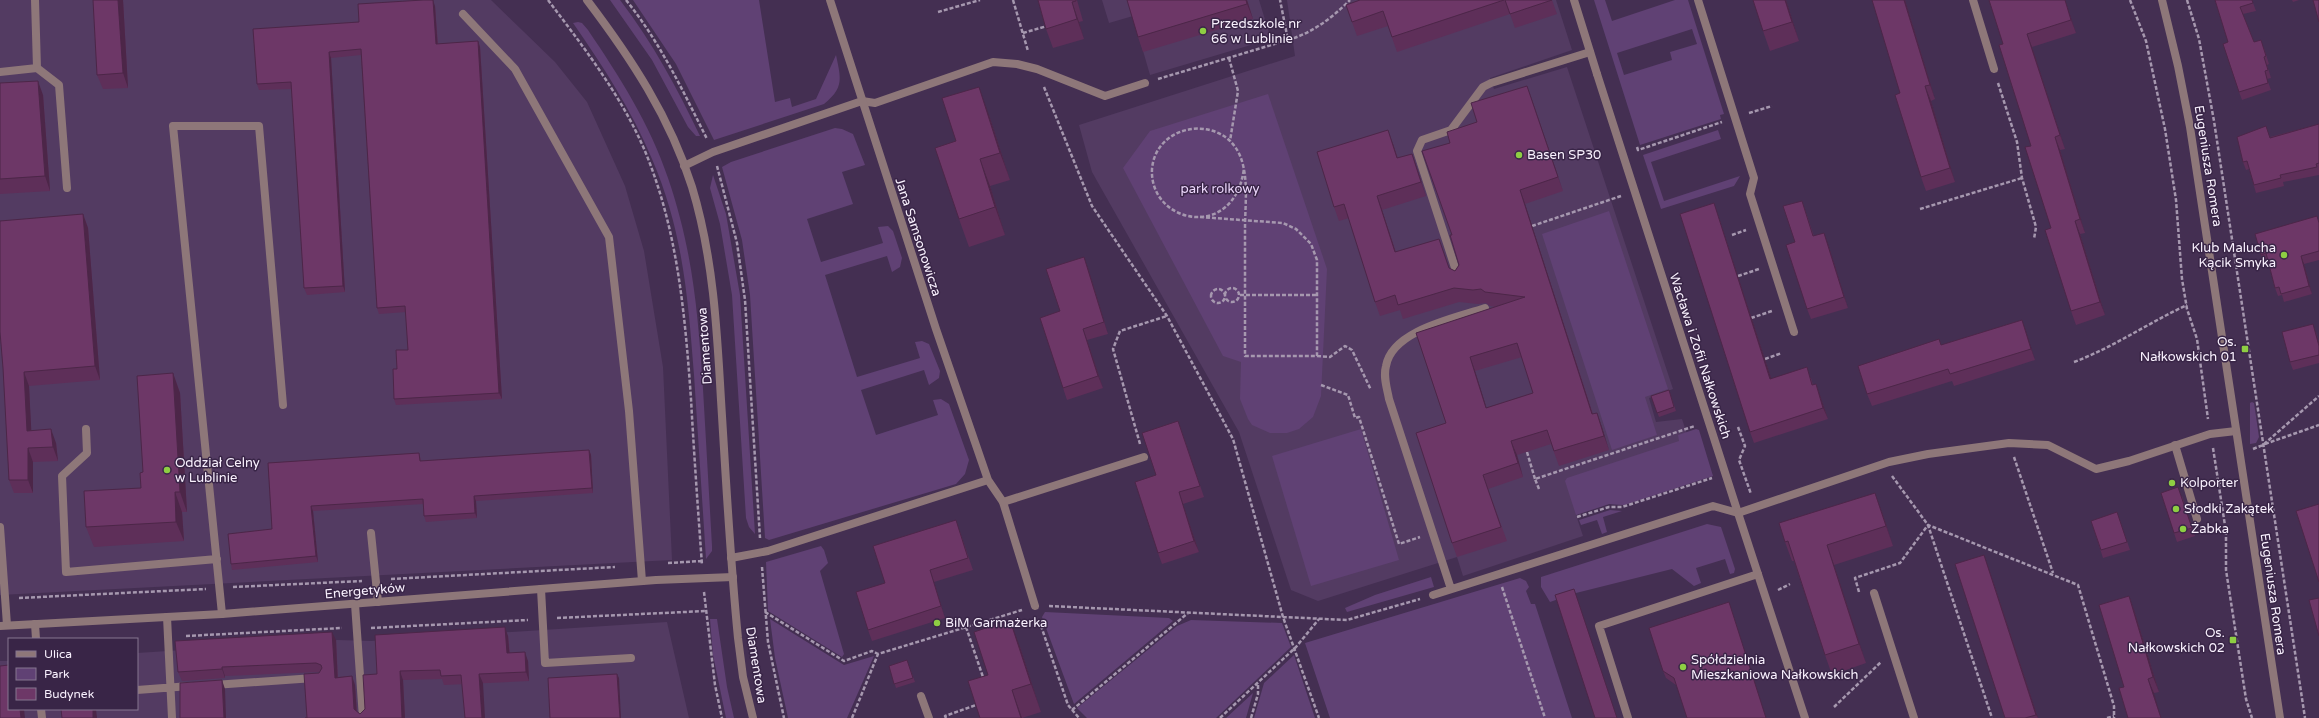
<svg xmlns="http://www.w3.org/2000/svg" width="2319" height="718" font-family="'Varela Round',sans-serif">
<style>
.built{fill:#533b62}
.green{fill:#604174;fill-rule:evenodd}
.lines{fill:none;stroke-linecap:round;stroke-linejoin:round}
.path{stroke:#a698af;stroke-width:2.5;stroke-dasharray:4 2;stroke-linecap:butt}
.service{stroke:#8e7779;stroke-width:8}
.pedestrian{stroke:#8e7779;stroke-width:8}
.minor{stroke:#8e7779;stroke-width:8}
.tertiary{stroke:#8e7779;stroke-width:8}
.wall{fill:#5e2f59;fill-rule:evenodd}
.shaded-wall{fill:#4c2648}
.building{fill:#6d3767;stroke:#4c2648;fill-rule:evenodd}
.poi-dot{fill:#8ece43;stroke:#392547;stroke-width:1.5}
.labels{text-anchor:middle;dominant-baseline:central;stroke-width:3;stroke-linejoin:round;paint-order:stroke}
.poi-label{font-size:13px;fill:#f9f1fe;stroke:#392547;text-anchor:start}
.street-label{font-size:13px;fill:#f9f1fe;stroke:#392547}
.park-label{font-size:13px;fill:#edd8fc;stroke:#392547}
</style>
<rect width="100%" height="100%" fill="#442f52"/>
<path class="built" d="M0 0H491L555 62 587 102 625 186 644 251 663 367 672 560 0 595Z
M1102 0H1259L1271 39 1150 75 1133 16 1109 23Z
M1287 0H1556L1572 50 1490 78 1494 89 1567 67 1673 389 1649 398 1656 422 1682 419 1702 479 1624 505 1609 504 1576 515 1583 536 1463 576 1457 557 1318 601 1291 590 1239 432 1092 172 1079 125 1295 56Z
M667 622 689 718H0V661H9V709H137V653L337 640 371 641Z"/>
<path class="green" d="M610 0H620C653 43 677 88 700 136H696L688 127 652 60Z
M633 0H759L775 102 790 98 792 107 816 99 836 55C841 79 844 88 824 104L714 140 676 64Z
M1594 0H1605L1612 21 1675 0H1688L1724 114 1720 115 1721 119 1640 145ZM1692 29 1697 44 1670 52 1672 60 1624 75 1617 53Z
M578 22 582 23 588 30C619 76 650 124 668 178 693 251 698 313 703 389 706 441 709 493 712 546V551L706 559C702 497 698 436 694 375 688 298 683 231 652 159 632 111 603 66 573 23Z
M1268 94 1327 269 1321 396 1313 417 1299 429 1287 433H1270L1252 425 1248 419 1240 399 1241 362 1223 356 1123 168 1150 131Z
M835 128 842 129 853 134 865 165 842 172 853 204 807 219 821 262 883 243 878 227 888 226 893 231 902 258 900 267 892 272 887 256 825 275 857 377 920 358 915 342 922 341 929 344 940 371 939 378 929 385 924 370 861 390 876 435 938 415 933 400 941 399 949 404 969 460 965 474 956 484 769 540 765 538 750 295 742 240 722 167 731 162Z
M1718 130 1721 139 1651 162 1664 201 1740 176 1734 186 1661 209 1643 155Z
M713 175 726 214 740 295 755 534 749 527 746 518 732 295 720 224 710 188Z
M1609 211 1668 389 1645 397 1657 435 1612 450 1542 234Z
M2252 402 2254 403 2259 437 2256 443 2250 444V403Z
M1361 429 1399 560 1311 586 1272 456Z
M1696 429 1699 430 1713 476 1624 505 1609 504 1576 515 1565 481 1567 478 1679 441 1678 435Z
M1610 510 1622 511 1603 517 1607 532 1602 534 1597 520 1581 525 1579 520Z
M1707 524 1721 527 1735 569 1734 573 1730 574 1725 559 1696 568 1701 583 1694 586 1672 569 1576 593 1550 602 1541 587V577Z
M821 546 824 550 828 563 820 571 844 654 842 657 768 611 766 562Z
M1431 577 1434 587 1347 612 1345 608 1375 595Z
M1520 578 1526 581 1529 587 1526 591 1531 604H1535L1572 718H1330L1305 643Z
M1045 612 1169 618 1173 621 1074 704 1042 617Z
M710 619H717L727 687 734 718H726L713 655Z
M770 619 844 665 874 656 847 718H788L775 658Z
M1191 620 1282 623 1291 647 1216 718H1087L1077 708 1177 626Z
M1294 655 1315 718H1254L1264 683Z
M1253 693 1246 718H1226Z"/>
<g class="lines">
<path class="path" d="M548 0C585 49 624 99 647 156 678 234 685 315 691 399 694 454 698 510 702 565
M626 0C660 42 683 91 707 139
M1013 0 1028 51
M2130 0 2146 41 2165 129 2176 200 2182 279 2187 309 2197 339 2208 419
M2187 0 2199 39 2214 121 2305 718
M938 12 980 0
M1023 33 1047 26
M1288 40C1312 33 1332 18 1350 0
M1229 58 1238 91 1230 141
M1158 79 1288 40 1280 0
M1998 83 2017 142 2022 178 2036 227 2034 239
M1044 87 1092 206 1167 316 1233 439 1283 617 1319 718
M1749 113 1772 106
M1637 147 1638 150 1722 122
M717 166 737 243 745 300 760 538
M1920 209 2022 178
M1200 217 1283 223 1296 229 1311 244 1317 260V356H1245C1245 314 1245 271 1245 229 1245 208 1248 185 1243 165 1231 112 1156 120 1152 169 1149 224 1235 242 1244 168
M1532 226 1621 196
M1732 235 1746 230
M1738 276 1759 269
M1225 295a7 7 0 1 1 14 0a7 7 0 1 1-14 0Z
M1211 296a7 7 0 1 1 14 0a7 7 0 1 1-14 0Z
M1240 295H1317
M1751 318 1772 311
M1317 356 1330 357 1345 346 1352 350 1371 390
M1765 359 1782 353
M2074 362C2114 347 2148 323 2187 305
M1321 385 1348 395 1355 418 1359 417 1399 544 1420 537
M1738 427 1745 446 1739 460 1751 494
M1140 444 1113 349 1120 331 1167 316
M2265 444 2319 425
M2213 448 2226 532V570L2246 699 2252 718
M2253 449 2263 445 2319 396
M1527 452 1535 479
M2014 457 2053 573
M1892 476 1928 525 1992 718
M2219 483 2229 481
M1539 489 1535 479 1695 426
M1577 517 1609 507H1622L1712 478
M668 563 702 561
M762 567 768 642 784 718
M391 579 615 567
M233 587 362 581
M1502 587 1545 718
M1778 590 1790 584
M704 592 715 685 722 718
M1859 592 1855 578 1900 563 1928 525 2078 585 2114 706V718
M19 598 206 589
M1049 606 1347 620 1420 599
M765 612 844 661 872 651 878 654
M557 618 706 611
M1039 620 1068 705 1079 718
M966 627 984 680
M371 628 528 620
M186 636 342 628
M1834 707 1881 662
M1072 710 1188 613
M852 718 878 654 1022 610
M946 718 945 716 979 704
M1220 718 1296 647 1319 619
M1251 718 1258 694V683
M2107 718 2114 716"/>
<path class="service" d="M1698 0 1754 178 1750 194 1794 332
M463 14 515 69 609 237 629 411 642 581
M37 68 59 85 67 188
M0 72 37 68 35 0
M684 166 713 152 862 101 875 103 993 62 1017 64 1037 69 1105 96 1145 83
M1459 280 1417 151 1422 140 1451 130 1483 87 1491 83 1590 52
M86 429 87 453 62 476 66 572 217 559
M2175 445 2197 519
M1003 502 1144 457
M0 527 7 625
M371 533 378 602
M541 589 545 663 631 658
M1451 589 1389 399C1387 388 1383 377 1386 366 1392 330 1456 318 1485 308
M1874 593 1914 718
M1433 595 1713 506 1738 513
M355 604 363 718
M222 614 173 126H259L283 405
M167 617 172 718
M35 624 36 639
M214 685 314 678
M137 690 190 686
M41 709 42 718
M1628 718 1599 626 1758 574"/>
<path class="pedestrian" d="M1597 74 1738 513"/>
<path class="minor" d="M830 0 936 329 988 480 1003 502 1035 606
M1574 0 1597 74
M1973 0 1994 69
M731 558 768 551 988 480
M0 626 222 614 656 580 733 577
M921 696 929 718
M1805 718 1738 513 1889 462 1928 454 2009 443 2048 445 2096 469 2129 461 2210 434 2236 431"/>
<path class="tertiary" d="M587 0C631 58 670 117 692 187 713 256 717 328 721 400 726 479 730 558 738 638L743 677 753 718
M2162 0 2178 66 2190 127 2280 718"/>
</g>
<path class="wall" d="M123 0 128 88 103 89 97 75Z
M1038 0H1077L1083 21 1079 22 1084 39 1053 48 1046 29Z
M1247 0 1253 19 1143 52 1138 37Z
M1360 0H1552L1557 14 1515 28 1510 14 1397 52 1388 26 1357 36 1352 22Z
M1786 0 1799 41 1770 51 1763 31Z
M1905 0 1935 99 1931 101 1955 182 1926 191 1921 177 1900 93Z
M2065 0 2076 33 2032 47 2065 149 2060 150 2085 233 2080 234 2105 315 2076 325 2071 311 2031 146 2003 44Z
M2215 0H2252L2256 11 2243 14 2254 42 2264 48 2269 64 2267 65 2271 78 2267 79 2271 90 2242 100 2239 92 2228 42Z
M2292 0H2299L2293 2Z
M435 6 438 44 478 41 480 47 502 399 396 405 394 399 397 369 408 350 406 312 379 314 377 308 361 55 331 58 345 292 307 295 304 288 292 89 259 90 257 84 359 22Z
M0 83 43 95 50 191 0 194Z
M1532 100 1563 191 1525 204 1593 414 1597 413 1609 450 1559 466 1551 444 1517 455 1523 477 1488 489 1507 541 1457 557 1452 543 1446 423 1416 333 1496 307 1490 306 1486 303 1478 304 1459 302 1403 319 1400 310 1380 316 1375 302 1349 218 1339 221 1334 207 1393 144 1398 158 1412 154 1426 196 1382 210 1396 252 1439 239 1449 268 1455 271 1459 265 1452 235 1450 143 1477 122ZM1522 357 1533 393 1486 408 1475 371Z
M989 115 1010 180 990 186 1005 235 969 247 959 219 956 141Z
M2319 124V175L2283 182 2284 186 2256 193 2249 169 2246 170 2243 162 2270 137Z
M1802 201 1814 236 1828 244 1848 308 1811 319 1807 309 1795 242Z
M83 214 88 228 100 380 29 386 31 431 56 443 58 461 33 462V493H14L9 480 3 368Z
M1718 215 1771 378H1811L1813 385 1816 384 1828 419 1754 443 1750 432Z
M2317 216 2319 221V260L2304 264 2312 294 2284 302 2282 295 2278 296 2275 288 2268 261 2264 262 2261 255Z
M1088 268 1108 334 1087 340 1103 388 1067 400 1063 388Z
M2022 320 2035 360 1954 386 1952 381 1872 406 1867 394 1939 339 1941 345Z
M2316 332 2319 343V363L2293 370 2290 362Z
M173 373 180 393 187 512H182L184 541 94 547 86 527 141 488 143 472Z
M1669 390 1676 411 1659 417 1651 396Z
M1182 432 1204 497 1183 504 1199 552 1162 564 1158 553 1156 475Z
M589 450 591 455 593 493 476 501 477 518 426 522 424 516 423 504 313 511 318 562 232 570 231 564 272 529 268 463 419 453 421 461Z
M2182 496 2195 536 2177 542 2174 533Z
M1882 512 1893 546 1834 565 1866 663 1832 675 1825 655 1794 561H1792L1785 542Z
M2117 512 2130 550 2103 558 2091 521Z
M960 532 973 570 934 582 945 618 872 641 868 630 885 583Z
M1988 566 2038 718H2005Z
M2129 596 2134 610 2159 692 2154 693 2124 687Z
M508 636 510 653 528 661 529 681 444 685 442 679 403 680 405 718H307L320 672 225 676V678L182 681 178 672 336 640 338 677 352 676 355 685 357 712 360 714 365 709 377 674Z
M1020 647 1041 712 1022 718H980L988 675Z
M907 660 915 682 896 688 889 666Z
M1663 671 1766 718 1676 685 1666 678Z"/>
<path class="shaded-wall" d="M118 0H123L128 88 123 73Z
M433 0 435 6 438 50 436 44Z
M1246 0H1247L1253 19 1247 4Z
M1785 0H1786L1799 41 1792 22Z
M1904 0H1905L1935 99 1930 85Z
M2065 0 2076 33 2071 20Z
M1072 2 1079 22 1084 39 1077 19Z
M2027 34 2032 47 2065 149 2060 135Z
M478 41 480 47 502 399 499 393Z
M329 52 331 58 345 292 343 286Z
M38 81 43 95 50 191 45 176Z
M1527 86 1532 100 1563 191 1558 177Z
M1925 86 1931 101 1955 182 1950 168Z
M979 87 989 115 1010 180 1000 153Z
M1388 130 1393 144 1402 173 1397 158Z
M2055 137 2060 150 2085 233 2080 219Z
M1412 154 1417 168 1426 196 1421 182Z
M980 159 990 186 1005 235 995 207Z
M1520 190 1525 204 1597 428 1592 414Z
M1377 196 1382 210 1400 266 1395 252Z
M1714 203 1718 215 1775 390 1770 379Z
M83 214 88 228 100 380 95 366Z
M2075 221 2080 234 2105 315 2100 302Z
M1824 233 1828 244 1848 308 1844 297Z
M2301 256 2304 264 2312 294 2309 286Z
M1084 257 1088 268 1108 334 1104 322Z
M2022 320 2026 331 2035 360 2031 349Z
M2313 324 2319 343V346Z
M1083 329 1087 340 1103 388 1098 376Z
M1470 357 1475 371 1491 422 1486 408Z
M24 372 29 386 32 444 27 431Z
M173 373 180 393 187 512 180 492Z
M1816 384 1820 395 1828 419 1823 408Z
M1597 413 1602 427 1609 450 1604 436Z
M51 429 56 443 58 461 53 447Z
M1511 441 1517 455 1523 477 1518 463Z
M28 448 33 462V493L28 480Z
M589 450 591 455 593 493 592 488Z
M175 492 182 512 184 541 176 522Z
M1179 492 1199 552 1194 541Z
M1875 493 1882 512 1893 546 1886 526Z
M474 496 476 501 477 518 475 513Z
M311 506 313 511 318 562 316 556Z
M1827 545 1834 565 1866 663 1859 644Z
M1984 555 1988 566 2038 718 2036 715Z
M930 570 934 582 945 618 941 606Z
M2129 596 2134 610 2159 692 2153 677Z
M1010 620 1020 647 1041 712 1031 684Z
M505 627 508 636 510 662 507 653Z
M332 632 336 640 338 687 335 678Z
M525 652 528 661 529 681 526 672Z
M222 667 225 676V678L222 669Z
M400 671 403 680 405 718H402Z
M479 674 483 683 485 718H482Z
M617 674 619 678 621 718H620Z
M352 676 355 685 357 718 354 709Z
M2148 679 2154 693 2161 718Z
M222 680 225 689 226 718H224Z
M1012 690 1022 718H1021Z
M20 709H24L25 718H21Z
M93 709H96L97 718H93Z"/>
<path class="building" d="M93 0H118L123 73 97 75Z
M423 0H433L436 44 478 41 499 393 394 399 393 369H397L396 350H408L405 306 377 308 361 49 329 52 343 286 304 288 291 82 257 84 253 29 359 22 358 4Z
M1038 0H1076V1L1072 2 1077 19 1046 29Z
M1127 0H1246L1247 4 1138 37Z
M1360 0H1504L1392 37 1383 11 1352 22 1346 5Z
M1505 0H1552L1510 14Z
M1753 0H1785L1792 22 1763 31Z
M1872 0H1904L1930 85 1925 86 1950 168 1921 177 1895 95 1900 93Z
M1989 0H2065L2071 20 2027 34 2060 135 2055 137 2080 219 2075 221 2100 302 2071 311 2045 230 2051 228 2025 147 2031 146 1999 45 2003 44Z
M2215 0H2252L2253 3 2240 7 2254 42 2261 40 2266 56 2264 57 2268 70 2265 71 2268 83 2239 92 2223 44 2228 42Z
M2313 0H2319V22Z
M38 81 45 176 0 179V83Z
M1527 86 1558 177 1520 190 1592 414 1597 413 1604 436 1554 451 1547 430 1511 441 1518 463 1483 475 1501 527 1452 543 1416 433 1446 423 1416 333 1525 297 1485 292 1481 289 1473 290 1454 288 1398 305 1395 295 1375 302 1344 204 1334 207 1317 152 1388 130 1397 158 1412 154 1421 182 1377 196 1395 252 1439 239 1449 268 1455 271 1459 265 1450 235H1452L1422 151 1450 143 1447 132 1477 122 1471 103ZM1517 343 1533 393 1486 408 1470 357Z
M979 87 1000 153 980 159 995 207 959 219 935 148 956 141 942 98Z
M2319 124V163L2316 164 2317 167 2280 175 2281 178 2254 185 2247 161 2243 162 2237 137 2266 126 2270 138Z
M1802 201 1813 236 1824 233 1844 297 1807 309 1786 245 1795 242 1783 206Z
M1714 203 1770 379 1807 367 1812 385 1816 384 1823 408 1750 432 1680 214Z
M83 214 95 366 24 372 27 431 51 429 53 447 28 448V480H9L3 368 0 332V221Z
M2317 216 2319 223V251L2301 256 2309 286 2281 294 2279 287 2275 288 2266 253 2261 255 2255 234Z
M1084 257 1104 322 1083 329 1098 376 1063 388 1040 318 1060 311 1046 269Z
M2022 320 2031 349 1950 374 1948 369 1867 394 1858 366 1939 339 1941 345Z
M2313 324 2319 346V355L2290 362 2282 332Z
M173 373 180 492H175L176 522 86 527 84 491 141 488 140 473 143 472 137 376Z
M1669 390 1674 407 1657 413 1651 396Z
M1178 421 1200 486 1179 492 1194 541 1158 553 1135 482 1156 475 1142 433Z
M589 450 592 488 474 496 475 513 424 516 423 499 311 506 316 556 231 564 228 534 272 529 268 463 419 453 420 461Z
M2178 487 2192 528 2174 533 2161 493Z
M1875 493 1886 526 1827 545 1859 644 1825 655 1788 541 1785 542 1779 523Z
M2319 504V582L2296 511Z
M2117 512 2127 542 2101 550 2091 521Z
M956 520 968 558 930 570 941 606 868 630 856 592 885 583 873 546Z
M1984 555 2036 715 2025 718H2005L1955 564Z
M1574 589 1617 718H1595L1555 595Z
M2129 596 2153 677 2148 679 2161 718H2128L2119 688 2124 687 2099 605Z
M2319 598V636L2309 600Z
M1729 602 1766 718H1687L1674 678 1663 671 1649 628Z
M1010 620 1031 684 1012 690 1021 718H980L968 681 988 675 974 632Z
M505 627 507 653 525 652 526 672 479 674 482 718H465L461 675 441 676 440 670 400 671 402 718H305H307L304 674 319 673 322 668 321 665 316 663 222 667V669L178 672 175 641 332 632 335 678 352 676 354 709 360 714 365 709 363 675 377 674 375 635Z
M907 660 913 678 894 684 889 666Z
M9 665V709H20L21 718H0V666Z
M617 674 620 718H550L548 678Z
M222 680 224 718H180V683Z
M61 709H93V718H62Z"/>
<g class="poi-dot">
<circle cx="1203" cy="31" r="4"/>
<circle cx="1519" cy="155" r="4"/>
<circle cx="2284" cy="255" r="4"/>
<rect x="2241" y="345" width="8" height="8" rx="2"/>
<circle cx="167" cy="470" r="4"/>
<circle cx="2172" cy="483" r="4"/>
<circle cx="2176" cy="509" r="4"/>
<circle cx="2183" cy="529" r="4"/>
<circle cx="937" cy="623" r="4"/>
<rect x="2229" y="636" width="8" height="8" rx="2"/>
<circle cx="1683" cy="667" r="4"/>
</g>
<g class="labels">
<g class="poi-label">
<text x="1211" y="24">Przedszkole nr<tspan x="1211" dy="15">66 w Lublinie</tspan></text>
<text x="1527" y="155">Basen SP30</text>
<text x="2276" y="248" text-anchor="end">Klub Malucha<tspan x="2276" dy="15">Kącik Smyka</tspan></text>
<text x="2237" y="342" text-anchor="end">Os.<tspan x="2237" dy="15">Nałkowskich 01</tspan></text>
<text x="175" y="463">Oddział Celny<tspan x="175" dy="15">w Lublinie</tspan></text>
<text x="2180" y="483">Kolporter</text>
<text x="2184" y="509">Słodki Zakątek</text>
<text x="2191" y="529">Żabka</text>
<text x="945" y="623">BiM Garmażerka</text>
<text x="2225" y="633" text-anchor="end">Os.<tspan x="2225" dy="15">Nałkowskich 02</tspan></text>
<text x="1691" y="660">Spółdzielnia<tspan x="1691" dy="15">Mieszkaniowa Nałkowskich</tspan></text>
</g>
<g class="street-label">
<text transform="translate(2208 166) rotate(81)">Eugeniusza Romera</text>
<text transform="translate(918 237) rotate(72)">Jana Samsonowicza</text>
<text transform="translate(705 346) rotate(-94)">Diamentowa</text>
<text transform="translate(1700 356) rotate(72)">Wacława i Zofii Nałkowskich</text>
<text transform="translate(365 591) rotate(-5)">Energetyków</text>
<text transform="translate(2273 594) rotate(82)">Eugeniusza Romera</text>
<text transform="translate(756 665) rotate(81)">Diamentowa</text>
</g>
<g class="park-label">
<text x="1220" y="189">park rolkowy</text>
</g>
</g>
<rect x="8" y="638" width="130" height="72" fill="#392547" stroke="#867790"/>
<rect x="16" y="651" width="20" height="6" fill="#8e7779" stroke="#867790"/>
<text x="44" y="658" font-size="12" fill="#f9f1fe">Ulica</text>
<rect x="16" y="668" width="20" height="12" fill="#604174" stroke="#867790"/>
<text x="44" y="678" font-size="12" fill="#f9f1fe">Park</text>
<rect x="16" y="688" width="20" height="12" fill="#6d3767" stroke="#867790"/>
<text x="44" y="698" font-size="12" fill="#f9f1fe">Budynek</text>
</svg>
